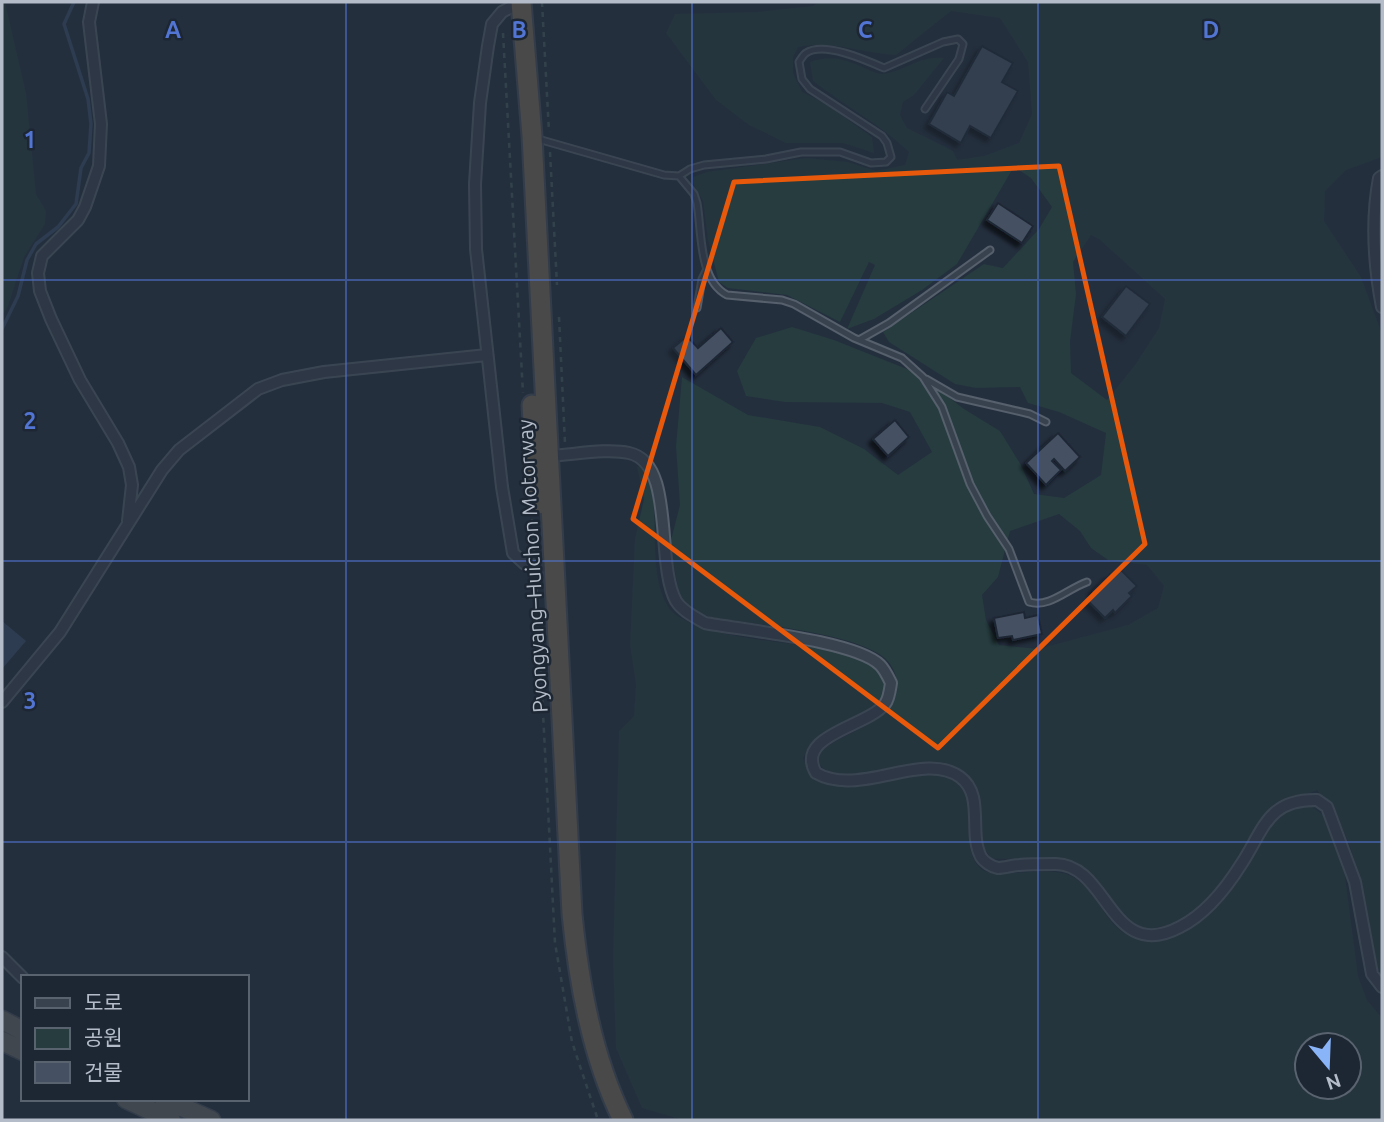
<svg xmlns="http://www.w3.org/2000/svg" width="1384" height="1122" font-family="Ubuntu,'Noto Sans KR',sans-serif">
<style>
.green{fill:#263c3f;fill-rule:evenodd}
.water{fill:#394c67}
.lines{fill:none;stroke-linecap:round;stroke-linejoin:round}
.stream{stroke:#394c67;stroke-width:3.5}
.building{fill:#455162;stroke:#1f2835;stroke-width:2;filter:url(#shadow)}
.service-casing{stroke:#565f6c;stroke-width:9}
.minor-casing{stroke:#565f6c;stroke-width:14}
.trunk-casing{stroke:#434c59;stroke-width:21}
.motorway-casing{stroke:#434c59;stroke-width:23}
.path{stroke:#44595c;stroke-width:2.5;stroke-dasharray:5 5;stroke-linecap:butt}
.service{stroke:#38414e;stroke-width:5}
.minor{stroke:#38414e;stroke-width:10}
.trunk{stroke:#656462;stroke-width:18}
.motorway{stroke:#746855;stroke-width:19}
.marked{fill:none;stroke:#e8590c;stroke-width:5;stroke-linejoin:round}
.grid{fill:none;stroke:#5274d3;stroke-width:2;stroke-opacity:0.55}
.labels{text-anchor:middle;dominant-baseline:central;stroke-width:5;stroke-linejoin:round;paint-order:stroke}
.street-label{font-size:21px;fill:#b4bcc9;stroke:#1d2633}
.grid-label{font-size:23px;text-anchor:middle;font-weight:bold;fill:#5274d3;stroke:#1d2633;stroke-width:5;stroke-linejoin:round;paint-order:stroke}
</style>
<defs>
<filter id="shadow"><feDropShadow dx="-4.5" dy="4.5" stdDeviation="2" flood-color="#0009"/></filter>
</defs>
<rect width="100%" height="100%" fill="#242f3e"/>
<path class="green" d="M2 2H5L26 93 36 194 46 211 45 224 24 257 8 306 2 316Z
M819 2H1382V157L1346 170 1325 191 1324 221 1361 277 1382 334V976C1371 963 1373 946 1370 930 1360 878 1352 829 1317 790 1305 796 1287 795 1276 803 1265 810 1259 827 1253 838 1233 872 1206 917 1164 926 1157 927 1151 930 1144 928 1111 917 1104 880 1075 863 1059 854 1013 861 991 858 987 852 981 846 980 840 978 830 981 822 981 813 981 791 963 764 940 763 917 762 818 794 817 755 838 733 881 728 894 699 901 684 895 665 882 656 850 633 756 624 715 618L695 612 680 600 670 544 680 505 676 446 682 377 748 415 820 427 864 449 898 475 932 452 910 412 882 403 785 402 746 396 737 371 756 338 792 327 834 340 917 373 964 409 1000 431 1021 465 1034 494 1064 498 1101 475 1106 433 1059 412 1028 403 1020 387 976 388 955 384 889 342 883 332 984 264 1003 268 1039 229 1052 207 1031 178 1016 168 1012 170 957 264 922 290 874 319 847 329 875 265 869 262 840 322 787 295 728 288 719 282 708 240 703 201 694 186 693 177 707 172 806 158 848 162 876 171 905 165 909 152C880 124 845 106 813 81L810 62C832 54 846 60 867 69 872 71 877 74 882 74 906 71 919 55 944 58L914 95 903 102 900 115 907 128 953 151 957 160 984 156 1019 143 1032 114 1028 62 1000 18 951 11 896 55C862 53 832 40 798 47L793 57V73L802 92 826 104 872 137 874 153 843 143H786L749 125 716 100 666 33 675 14 758 12 813 6ZM1091 235 1099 239 1165 299 1159 328 1135 365 1107 400 1071 373 1070 341 1076 294 1073 262ZM1059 514 1080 531 1091 548 1108 560 1147 565 1164 586 1158 608 1128 625 1038 649 999 645 986 620 982 595 998 577 1010 531Z
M642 465C666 507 644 563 667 605 688 641 804 641 844 653 860 657 893 672 884 694 872 723 817 724 803 758 825 822 917 751 956 783 983 805 957 844 980 868 993 882 1048 863 1073 877 1106 896 1106 945 1158 940 1192 937 1235 887 1252 859 1258 846 1262 832 1272 821 1283 811 1297 808 1311 806L1323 815 1331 831 1344 869 1358 976 1367 1000 1382 1018V1120H683L642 1108 616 1048 613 958 619 731 634 716 636 685 630 645 635 539 644 499 637 467ZM1307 1045H1349V1087H1307Z"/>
<path class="water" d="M2 621 26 641 2 669Z"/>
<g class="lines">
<path class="stream" d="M2 329 18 296 27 260 36 244 58 227 76 204 81 168 89 153 91 124 88 99 64 24 74 2"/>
</g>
<path class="building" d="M982 46 1013 63 1002 82 1018 91 991 138 970 126 961 143 929 124 947 92 954 96Z
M998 203 1033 226 1022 243 987 220Z
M1126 286 1150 304 1126 336 1102 317Z
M721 328 733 342 696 375 673 348 687 336 698 348Z
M895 420 909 437 888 456 873 439Z
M1058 433 1080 457 1065 471 1054 459 1052 461 1061 470 1046 485 1026 463Z
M1120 569 1137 586 1129 593 1132 596 1115 613 1113 610 1105 618 1088 601 1096 594 1093 591 1110 575 1112 577Z
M1024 612 1025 618 1038 615 1042 634 1013 640 1012 636 998 638 994 618Z"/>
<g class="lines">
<g class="service-casing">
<path id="service" d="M538 139 664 175 679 176 690 169 704 165 766 159 801 152H840L871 163 886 162 891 157 887 143 882 136 810 89 802 79 799 62C801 59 803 55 806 53 824 41 866 60 884 68L943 42 958 39 963 44 959 59 925 109
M679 176 694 194 697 203C702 231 698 280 727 295L782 300 794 304 854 338 902 358 923 377 942 407 970 484 987 516 1009 549 1029 602C1050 608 1067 589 1087 582
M697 308 702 279 707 269
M859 340 889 323 990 250
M926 379 957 397 1030 414 1046 422"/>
</g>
<g class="minor-casing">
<path id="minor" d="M93 2 89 22 101 124 99 166 85 207 78 220 42 256 38 273 40 291 51 319 80 380 118 443 129 467 132 485 128 521
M513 6 502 12 492 24 488 46 480 103 475 184 476 249 502 487 513 553 525 564 542 567
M1382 176 1379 178C1371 220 1374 265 1382 307
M548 456C572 455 607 448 629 453 676 463 655 563 676 601 682 611 695 617 705 623 743 630 856 641 880 665 885 670 888 677 891 683 890 690 889 699 885 704 867 727 794 735 816 773 860 798 923 750 960 777 985 795 968 833 981 857 984 862 992 867 998 868 1005 868 1013 865 1019 865 1031 864 1044 864 1056 864 1109 865 1110 964 1180 927 1206 914 1227 887 1242 863 1264 829 1268 799 1317 800L1327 807 1355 882 1372 974 1382 987
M2 702 60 632 162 470 179 450 258 389 282 380 324 372 487 355
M2 957 23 978"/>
</g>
<g class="trunk-casing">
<path id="trunk" d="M2 1020 23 1031
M2 1041 23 1051
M126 1099 171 1120
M164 1099 211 1120"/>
</g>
<g class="motorway-casing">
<path id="motorway" d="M521 2 532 136 572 914C579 984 592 1057 623 1120
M532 405 538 504"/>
</g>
<path class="path" d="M542 2 549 132
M503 33 523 393
M550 152 557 285
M559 317 565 443
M532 519 534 554
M536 578 555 943 572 1042 598 1120"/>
<use href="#service" class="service"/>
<use href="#minor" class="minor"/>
<use href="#trunk" class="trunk"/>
<use href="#motorway" class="motorway"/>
</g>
<path d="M0 0H1384V1122H0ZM1059 166 1145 544 938 748 633 519 734 182Z" fill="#242f3e" fill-opacity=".55" fill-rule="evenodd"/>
<path class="marked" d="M1059 166 1145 544 938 748 633 519 734 182Z"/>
<path class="grid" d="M346 2V1120M692 2V1120M1038 2V1120M2 280H1382M2 561H1382M2 842H1382"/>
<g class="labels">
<g class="street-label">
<text transform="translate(532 566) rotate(-93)">Pyongyang–Huichon Motorway</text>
</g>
</g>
<g class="grid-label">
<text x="173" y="38">A</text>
<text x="519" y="38">B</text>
<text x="865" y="38">C</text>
<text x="1211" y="38">D</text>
<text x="30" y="148">1</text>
<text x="30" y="429">2</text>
<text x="30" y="709">3</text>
</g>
<rect width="1384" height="1122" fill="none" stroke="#b4bcc9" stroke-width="7"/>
<rect x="21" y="975" width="228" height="126" fill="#1d2633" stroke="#59626f" stroke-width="2"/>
<rect x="35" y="998" width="35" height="10" fill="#38414e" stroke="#59626f" stroke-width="2"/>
<text x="84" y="1010" font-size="21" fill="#b4bcc9">도로</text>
<rect x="35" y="1028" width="35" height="21" fill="#263c3f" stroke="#59626f" stroke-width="2"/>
<text x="84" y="1045" font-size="21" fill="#b4bcc9">공원</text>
<rect x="35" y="1062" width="35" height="21" fill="#455162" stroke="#59626f" stroke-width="2"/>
<text x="84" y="1080" font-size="21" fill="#b4bcc9">건물</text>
<g transform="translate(1328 1066) rotate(161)"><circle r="33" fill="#1d2633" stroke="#59626f" stroke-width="2"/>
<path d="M0-5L12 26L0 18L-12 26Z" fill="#8ab4f8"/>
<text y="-10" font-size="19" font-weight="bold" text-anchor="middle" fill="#b4bcc9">N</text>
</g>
</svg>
